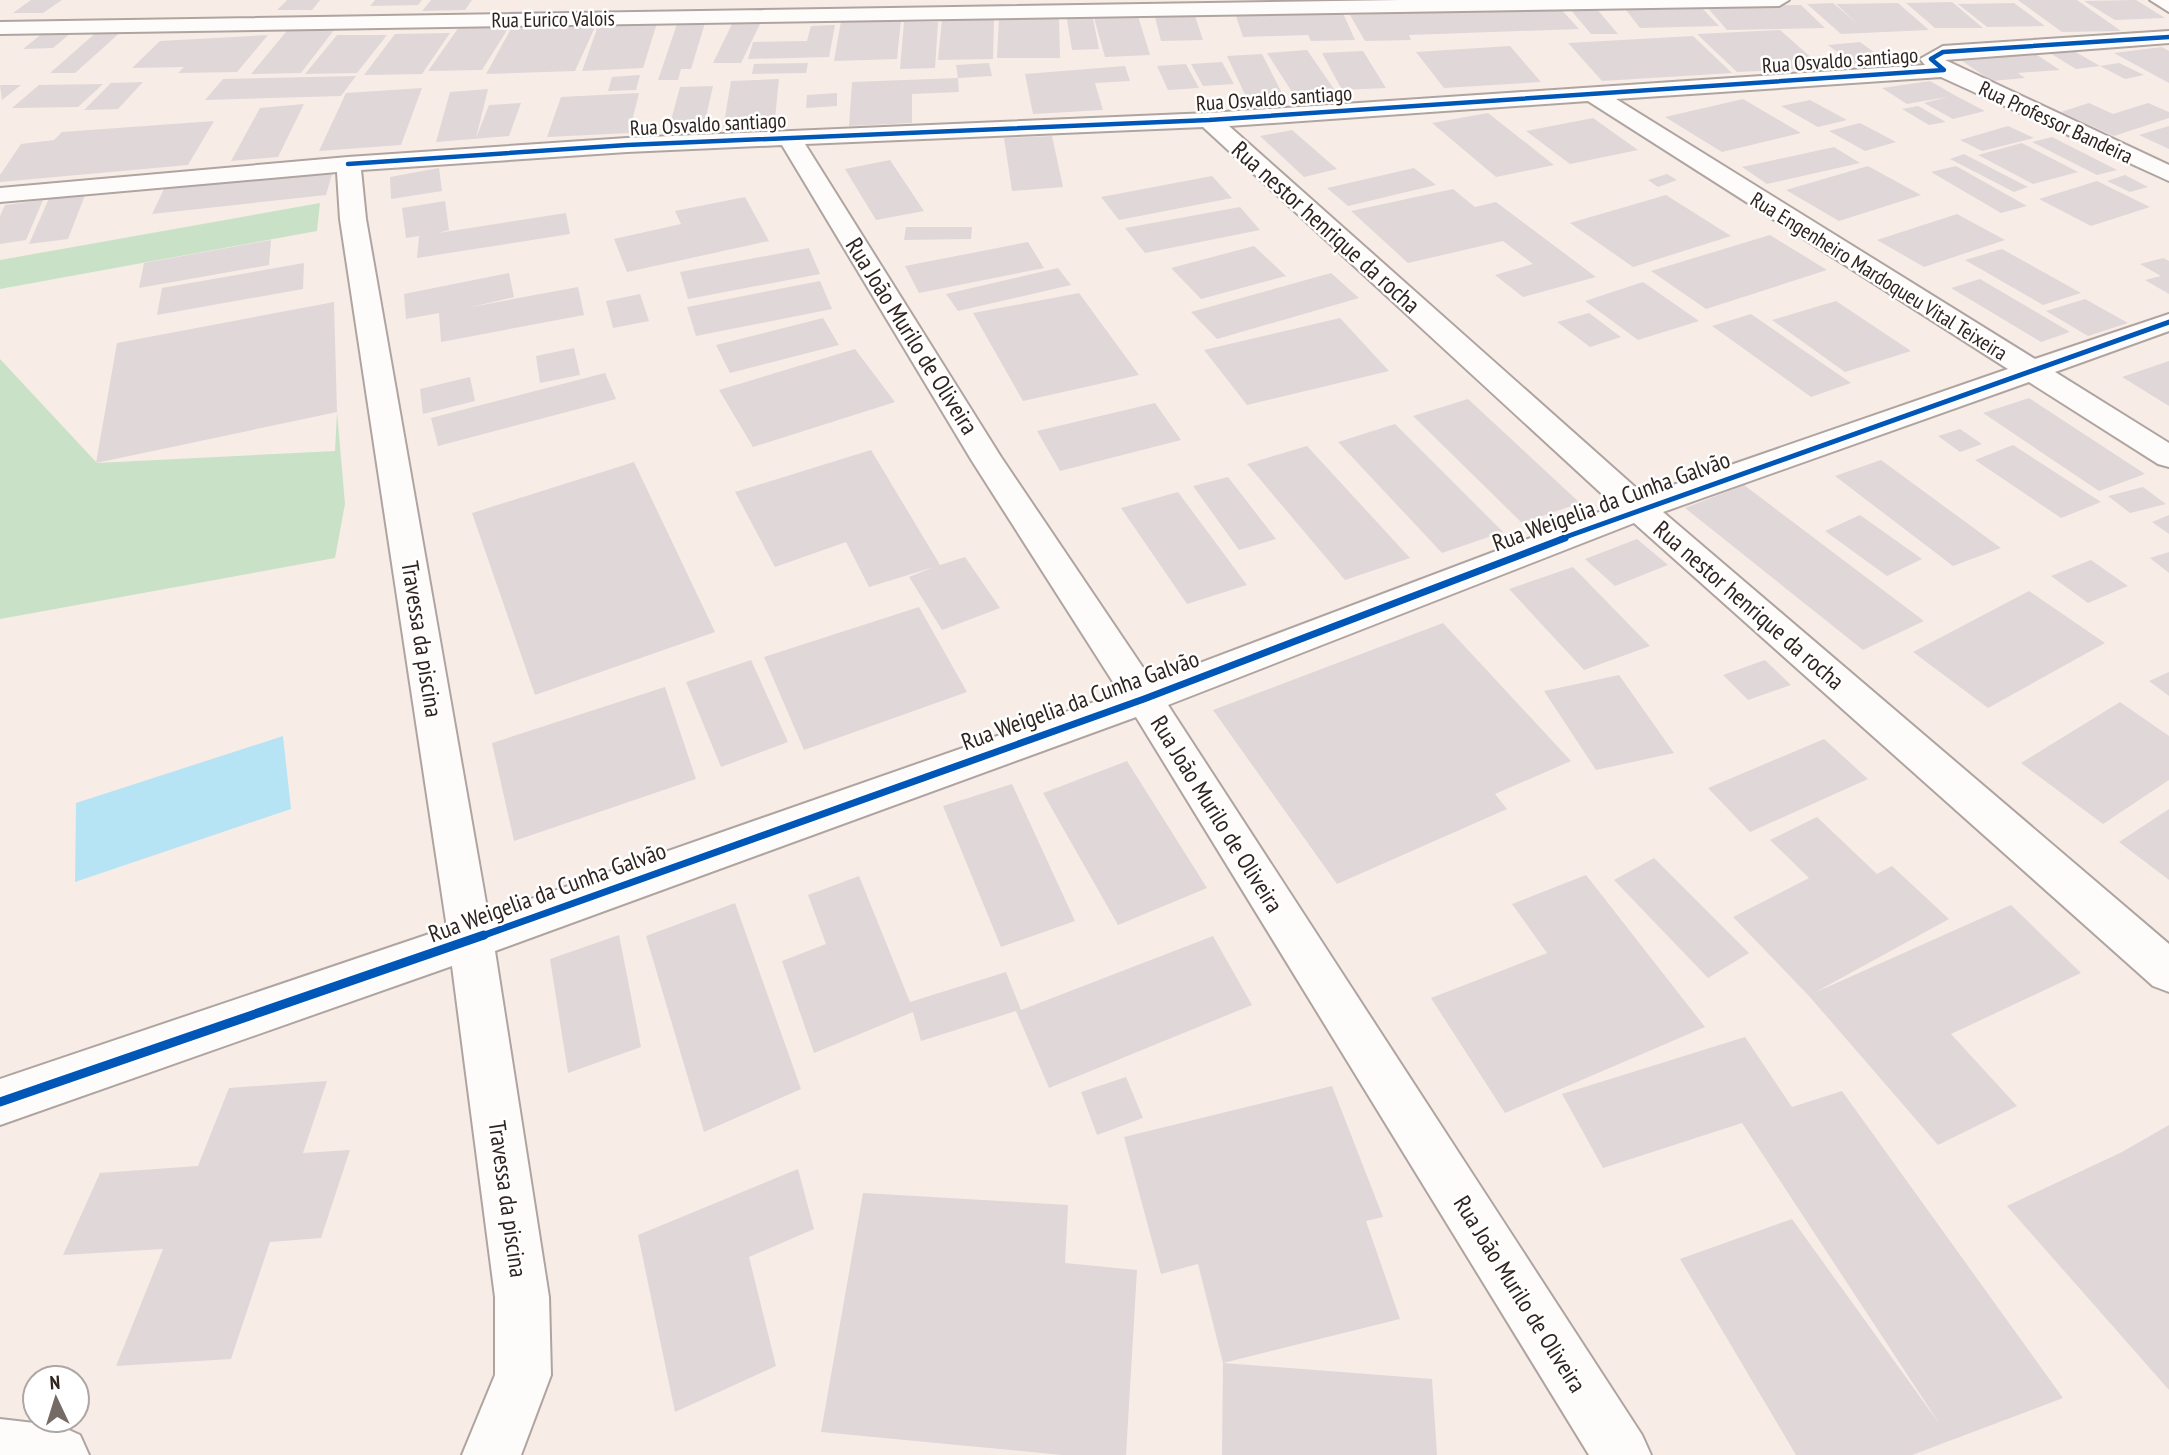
<svg xmlns="http://www.w3.org/2000/svg" width="2169" height="1455" font-family="'PT Sans Narrow',sans-serif">
<style>
.green{fill:#c9e2c7}
.water{fill:#b7e4f4}
.building{fill:#e0d7d8}
.lines{fill:none;stroke-linecap:round;stroke-linejoin:round}
.minor-casing{stroke:#afa4a0;stroke-width:4}
.secondary-casing{stroke:#afa4a0;stroke-width:4}
.minor{fill:#fefcfb;fill-rule:evenodd}
.secondary{fill:#fefcfb;fill-rule:evenodd}
.cycleway-far3-casing{stroke:#fff;stroke-width:7}
.cycleway-far2-casing{stroke:#fff;stroke-width:9}
.cycleway-far1-casing{stroke:#fff;stroke-width:11}
.cycleway-casing{stroke:#fff;stroke-width:13}
.cycleway-far3{stroke:#0057b8;stroke-width:4.5}
.cycleway-far2{stroke:#0057b8;stroke-width:5}
.cycleway-far1{stroke:#0057b8;stroke-width:7}
.cycleway{stroke:#0057b8;stroke-width:9}
.labels{text-anchor:middle;dominant-baseline:central;stroke-width:5;stroke-linejoin:round;paint-order:stroke}
.far-street-label{font-size:21px;fill:#30241f;stroke:#fff}
.street-label{font-size:24px;fill:#30241f;stroke:#fff}
</style>
<rect width="100%" height="100%" fill="#f8ece7"/>
<path class="green" d="M320 203 317 231 0 289V260Z
M0 359 97 463 335 451 337 412 345 504 335 558 0 619Z"/>
<path class="water" d="M283 736 291 809 75 882 76 803Z"/>
<path class="building" d="M31 0H62L43 13H13Z
M287 0H320L312 10H277Z
M375 0H422L418 5 370 6Z
M431 0H472L465 10 422 11Z
M2018 0H2077L2121 31 2062 32Z
M2136 0 2165 18 2115 20 2084 1Z
M1952 2 1983 28H1935L1906 3Z
M1833 3 1859 25 1836 4 1898 3 1929 30 1841 34 1807 4Z
M2014 3 2045 26 1987 27 1958 4Z
M1801 5 1825 28 1727 30 1706 6Z
M1559 7 1579 29 1409 35 1411 40 1365 41 1350 15Z
M1596 8 1618 34H1591L1570 9Z
M1703 9 1719 26 1640 28 1626 10Z
M1342 11 1355 40 1311 41 1308 35 1243 37 1236 16Z
M1092 13 1099 49 1072 50 1066 14Z
M1138 16 1150 55 1105 57 1094 18Z
M1195 16 1203 40 1161 41 1155 17Z
M999 18H1059L1060 58H997Z
M994 19 993 59 938 60 942 20Z
M901 20 897 59 834 61 841 21Z
M904 22H938L935 68 900 69Z
M657 23 643 68 582 71 598 26Z
M705 23 691 69H681L678 80H658L677 24Z
M732 24H760L741 63H713Z
M596 25 575 71 486 74 512 27Z
M835 25 829 57 748 59 753 42 807 41 811 26Z
M337 26 301 73 251 74 290 27Z
M459 27H509L482 70 428 71Z
M99 30H123L75 73H50Z
M1780 30 1823 68 1737 72 1697 34Z
M72 32 53 48 23 49 43 33Z
M450 33 422 74 364 75 395 34Z
M268 35 237 72 178 73 184 67 132 68 160 41Z
M337 35H387L357 73 305 74Z
M1693 36 1732 73 1602 81 1568 43Z
M1860 42 1886 61 1853 64 1828 45Z
M1510 46 1541 82 1444 88 1416 52Z
M2162 47 2169 51V83L2114 53Z
M1307 50 1336 92 1294 95 1267 53Z
M2072 50 2100 66 2076 69 2048 52Z
M1363 51 1386 88 1342 90 1322 53Z
M2034 53 2060 70 2018 73 2025 78 1992 81 1959 59Z
M1262 54 1285 99 1248 101 1227 56Z
M1222 62 1234 84 1203 86 1191 64Z
M808 63 806 73 752 74 754 64Z
M989 63 992 76 958 78 956 65Z
M2119 63 2144 75 2125 79 2100 66Z
M1186 64 1199 88 1168 90 1157 66Z
M1125 66 1130 81 1095 83 1103 110 1033 114 1025 74Z
M640 75 636 90 608 91 612 77Z
M356 76 341 96 205 100 223 79Z
M958 78 959 92 912 94V123L849 126 852 82Z
M779 79 774 128 723 129 731 81Z
M1930 81 1956 96 1985 111 1953 119 1924 103 1947 97 1907 104 1882 88Z
M143 82 118 109 84 110 111 83Z
M103 84 78 107 12 108 39 85Z
M0 85H21L2 100Z
M713 86 702 134 667 135 680 87Z
M422 88 401 145 319 151 346 93Z
M488 89 476 138 489 105 521 103 509 136 436 142 450 92Z
M639 93 629 133 547 137 561 97Z
M837 93V106L806 108 807 95Z
M1743 99 1801 133 1722 152 1665 117Z
M1810 100 1847 120 1818 127 1781 106Z
M2089 103 2113 114 2148 103 2169 112V118L2114 136 2061 112Z
M304 104 278 157 231 161 260 108Z
M1918 106 1946 122 1929 125 1902 109Z
M1488 113 1554 165 1496 177 1432 123Z
M1593 118 1638 150 1570 164 1526 131Z
M214 121 188 165 0 182V175L21 144 54 140 62 132Z
M1860 123 1896 142 1865 151 1829 131Z
M2008 126 2034 138 1982 151 1960 140Z
M2169 126V149L2139 135Z
M1292 130 1337 169 1304 177 1260 136Z
M1052 136 1063 187 1012 191 1004 138Z
M2052 137 2117 170 2097 175 2032 142Z
M2022 143 2078 172 2033 184 1978 155Z
M1834 147 1860 163 1767 184 1742 167Z
M1964 154 2028 187 2014 192 1950 159Z
M890 160 924 211 876 220 845 169Z
M1868 166 1921 195 1839 221 1786 190Z
M1956 166 2027 206 2001 213 1931 172Z
M439 168 442 191 391 199 390 177Z
M1414 168 1436 185 1348 206 1327 188Z
M333 171 326 195 152 214 164 189Z
M1667 174 1677 180 1658 187 1648 180Z
M2125 175 2148 187 2130 192 2107 181Z
M1212 176 1232 198 1119 220 1101 197Z
M2097 181 2150 207 2091 226 2039 199Z
M1453 189 1475 207 1496 202 1596 277 1523 297 1495 275 1533 264 1503 241 1408 263 1351 211Z
M87 190 68 239 29 244 50 196Z
M1666 195 1731 236 1633 267 1570 223Z
M745 197 769 241 627 272 614 239 681 224 675 211Z
M43 200 26 240 0 244V216L5 205Z
M445 201 449 230 438 233 566 213 570 234 417 258 419 236 406 238 402 208Z
M1240 207 1260 230 1145 253 1125 228Z
M1957 214 2005 240 1924 267 1877 240Z
M906 227H972L971 239 904 240Z
M1770 235 1827 270 1706 309 1651 271Z
M271 240 269 265 139 288 144 263Z
M1028 242 1044 268 919 293 905 266Z
M1254 246 1286 276 1201 299 1171 268Z
M809 248 820 274 688 299 680 272Z
M2002 249 2081 293 2043 305 1965 260Z
M2163 258 2169 261V294L2145 280 2161 276 2140 264Z
M304 263 303 289 157 315 162 288Z
M1058 268 1071 285 958 311 946 294Z
M509 273 514 297 471 307 578 287 584 315 441 342 439 313 406 319 404 294Z
M1331 273 1359 298 1217 339 1191 312Z
M1980 279 2070 332 2041 342 1951 288Z
M820 281 832 309 696 336 687 307Z
M1643 282 1699 321 1638 340 1585 301Z
M1079 293 1139 375 1023 401 973 313Z
M640 294 649 321 613 328 606 301Z
M2085 299 2128 323 2088 336 2046 311Z
M1836 301 1911 351 1845 372 1772 320Z
M334 302 337 412 96 463 117 343Z
M1589 313 1621 337 1590 347 1557 322Z
M1751 314 1851 383 1811 397 1712 326Z
M823 318 839 345 730 373 716 345Z
M1340 318 1389 371 1247 405 1204 350Z
M574 348 580 375 540 383 536 356Z
M855 349 895 402 753 447 719 390Z
M2169 361V406L2122 377Z
M605 373 616 399 438 446 431 418Z
M470 377 475 401 423 414 420 389Z
M2029 398 2145 474 2099 491 1983 413Z
M1468 399 1580 503 1522 523 1413 416Z
M1155 403 1181 440 1060 471 1037 431Z
M1395 424 1503 532 1442 553 1338 442Z
M1960 429 1982 444 1960 452 1938 436Z
M2013 445 2101 502 2061 518 1975 460Z
M1307 446 1410 558 1345 580 1247 464Z
M871 450 940 565 965 557 1000 608 942 630 909 577 934 567 869 587 846 542 775 567 735 492Z
M1881 460 2001 548 1953 566 1835 476Z
M634 462 715 632 535 695 472 513Z
M1228 477 1276 539 1239 550 1193 486Z
M1744 485 1924 621 1863 650 1685 508Z
M2143 487 2166 504 2130 513 2108 496Z
M1178 492 1247 585 1187 604 1121 508Z
M1860 515 1922 559 1887 576 1825 531Z
M2169 515V534L2152 522Z
M1637 539 1668 565 1615 586 1585 559Z
M2169 552V573L2150 558Z
M2091 560 2128 586 2088 603 2051 576Z
M1573 567 1650 646 1584 670 1509 589Z
M2029 591 2105 643 1988 708 1913 652Z
M919 607 967 692 804 750 764 657Z
M1443 623 1571 761 1495 794 1507 809 1337 884 1213 710Z
M751 660 788 742 721 767 686 682Z
M1765 660 1791 685 1748 700 1723 675Z
M2169 672V696L2149 681Z
M1619 675 1674 753 1596 770 1544 691Z
M665 687 696 779 514 841 492 743Z
M2120 702 2169 736V780L2103 824 2021 763Z
M1824 739 1868 779 1750 832 1708 788Z
M1127 761 1207 888 1118 925 1043 793Z
M1012 784 1075 921 1001 947 943 806Z
M2169 809V880L2119 842Z
M1817 817 1877 874 1892 866 1949 919 1814 993 2011 905 2081 973 1951 1034 2017 1106 1938 1145 1809 996 1733 917 1809 878 1770 840Z
M1654 858 1749 953 1708 978 1614 880Z
M1586 875 1705 1027 1505 1113 1431 998 1547 953 1512 904Z
M859 876 910 1002 1006 972 1021 1010 1213 936 1252 1005 1049 1088 1016 1011 921 1041 913 1012 814 1053 782 961 826 944 808 895Z
M735 903 801 1089 704 1132 646 936Z
M619 935 641 1047 568 1073 550 959Z
M1745 1037 1792 1107 1842 1091 2063 1398 1912 1455H1796L1680 1259 1792 1219 1941 1426 1742 1123 1603 1168 1562 1094Z
M1126 1077 1143 1118 1097 1135 1081 1092Z
M327 1081 303 1153 350 1150 321 1238 270 1242 231 1359 116 1366 163 1249 63 1255 100 1173 198 1166 229 1088Z
M1332 1086 1383 1217 1366 1221 1400 1319 1223 1363 1198 1264 1161 1274 1124 1137Z
M2169 1125V1390L2007 1206 2122 1152Z
M798 1169 814 1229 749 1257 776 1366 675 1412 638 1235Z
M863 1193 1068 1205 1065 1263 1137 1270 1126 1455H1062L821 1432Z
M1223 1363 1432 1379 1437 1455H1222Z"/>
<g class="lines">
<g class="minor-casing">
<path id="minor" d="M2150 0H2169V12Z
M2169 31V43L1945 60 2169 165V181L1941 77 1616 99 2035 359 2169 314V331L2055 372 2169 443V467L2158 464 2029 382 1663 512 2169 944V992L2153 986 1634 523 1168 705 1642 1435 1651 1455H1589L1136 717 495 951 549 1297 551 1375 521 1455H462L495 1375V1297L452 966 0 1125V1079L447 928 340 219 337 172 0 202V188L348 157 627 138 1209 113 1925 65 1920 59 1943 46ZM1588 101 2008 369 1644 495 1229 126ZM1203 127 1615 506 1152 681 1001 457 805 144ZM782 145 972 461 1120 693 488 914 366 219 361 170 627 152Z"/>
</g>
<g class="secondary-casing">
<path id="secondary" d="M1400 0H1789L1779 6 0 34V22Z
M0 1419 60 1426 80 1435 89 1455H0Z"/>
</g>
<use href="#minor" class="minor"/>
<use href="#secondary" class="secondary"/>
<g class="cycleway-far3-casing">
<path id="cycleway-far3" d="M348 164 627 145 1209 120 1944 70 1931 59 1943 52 2169 37"/>
</g>
<g class="cycleway-far2-casing">
<path id="cycleway-far2" d="M1560 539 2169 322"/>
</g>
<g class="cycleway-far1-casing">
<path id="cycleway-far1" d="M479 937 1144 699 1565 538"/>
</g>
<g class="cycleway-casing">
<path id="cycleway" d="M0 1102 484 935"/>
</g>
<use href="#cycleway-far3" class="cycleway-far3"/>
<use href="#cycleway-far2" class="cycleway-far2"/>
<use href="#cycleway-far1" class="cycleway-far1"/>
<use href="#cycleway" class="cycleway"/>
</g>
<g class="labels">
<g class="far-street-label">
<text transform="translate(553 19) rotate(-1)">Rua Eurico Valois</text>
<text transform="translate(1840 60) rotate(-4)">Rua Osvaldo santiago</text>
<text transform="translate(1274 98) rotate(-4)">Rua Osvaldo santiago</text>
<text transform="translate(2056 122) rotate(25)">Rua Professor Bandeira</text>
<text transform="translate(708 124) rotate(-3)">Rua Osvaldo santiago</text>
<text transform="translate(1879 276) rotate(32)">Rua Engenheiro Mardoqueu Vital Teixeira</text>
</g>
<g class="street-label">
<text transform="translate(1326 227) rotate(42)">Rua nestor henrique da rocha</text>
<text transform="translate(912 336) rotate(58)">Rua João Murilo de Oliveira</text>
<text transform="translate(1611 501) rotate(-20)">Rua Weigelia da Cunha Galvão</text>
<text transform="translate(1749 605) rotate(41)">Rua nestor henrique da rocha</text>
<text transform="translate(422 639) rotate(81)">Travessa da piscina</text>
<text transform="translate(1080 700) rotate(-20)">Rua Weigelia da Cunha Galvão</text>
<text transform="translate(1217 814) rotate(58)">Rua João Murilo de Oliveira</text>
<text transform="translate(547 892) rotate(-20)">Rua Weigelia da Cunha Galvão</text>
<text transform="translate(508 1199) rotate(82)">Travessa da piscina</text>
<text transform="translate(1520 1294) rotate(58)">Rua João Murilo de Oliveira</text>
</g>
</g>
<g transform="translate(56 1399) rotate(356)"><circle r="33" fill="#ffffff" stroke="#aca7a5" stroke-width="2"/>
<path d="M0-5L12 26L0 18L-12 26Z" fill="#766a65"/>
<text y="-10" font-size="19" font-weight="bold" text-anchor="middle" fill="#30241f">N</text>
</g>
</svg>
